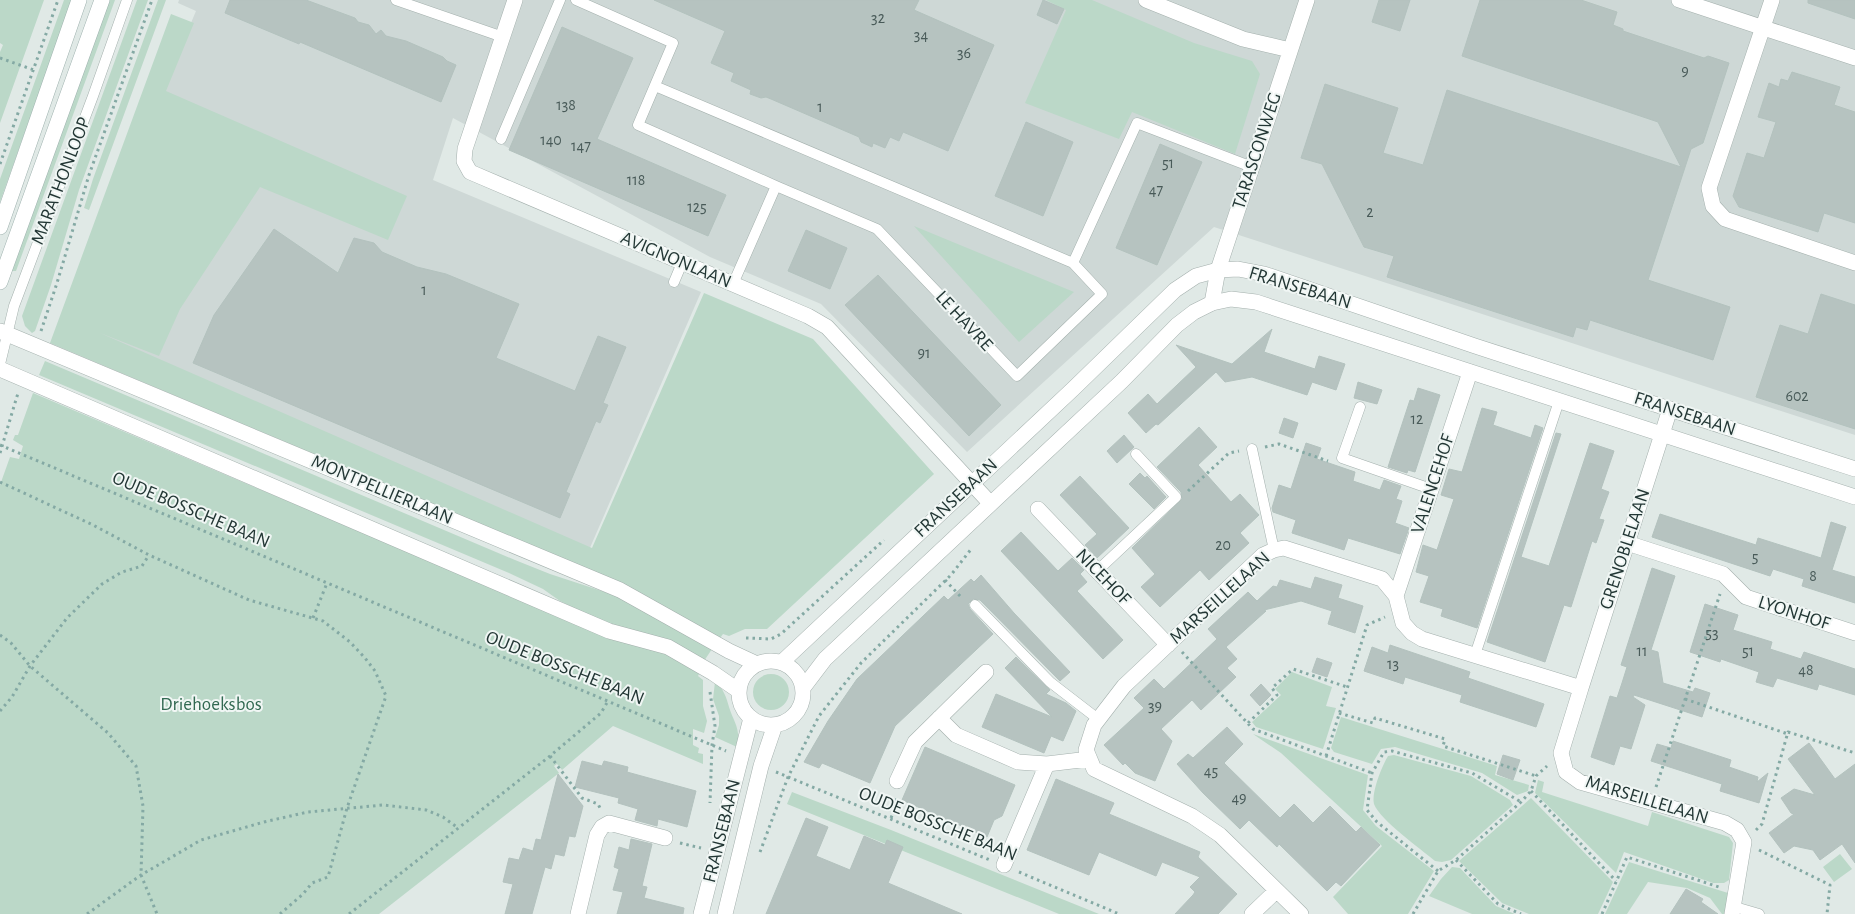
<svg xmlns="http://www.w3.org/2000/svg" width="1855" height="914" font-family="'Alegreya Sans',sans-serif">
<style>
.built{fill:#ced8d6}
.green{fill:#bbd8c8}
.building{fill:#b6c3c0;stroke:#b3c2be}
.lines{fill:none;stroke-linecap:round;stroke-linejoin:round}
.service-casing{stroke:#a4b0ad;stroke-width:11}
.minor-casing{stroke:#a4b0ad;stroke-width:16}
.tertiary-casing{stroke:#a4b0ad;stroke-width:16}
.secondary-casing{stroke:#a0b3b0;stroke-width:16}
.path{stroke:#84a9a4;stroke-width:3;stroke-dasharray:2.5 4;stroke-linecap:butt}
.service{stroke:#fff;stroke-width:10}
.minor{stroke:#fff;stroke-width:15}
.tertiary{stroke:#fff;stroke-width:15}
.secondary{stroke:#fff;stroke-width:15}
.labels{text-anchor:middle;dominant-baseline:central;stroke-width:4;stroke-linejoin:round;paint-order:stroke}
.number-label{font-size:16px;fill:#485a58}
.street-label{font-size:19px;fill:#233735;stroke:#f0f6f4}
.park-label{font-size:19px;fill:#326952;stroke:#f0f6f4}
</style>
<rect width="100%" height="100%" fill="#e0e9e6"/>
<path class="built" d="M179 0H1855V435L1214 227 967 452 821 304 710 257 453 118 433 180 701 292 589 550 62 329 196 11 178 3Z"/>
<path class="green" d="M0 0H44L0 123V52L3 45 0 43Z
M64 0H72L0 202V179Z
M108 0H115L16 271H12L10 269Z
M137 0H148L79 190 51 285 35 331 32 333 25 326 22 316Z
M158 0H166L89 210 84 208 93 179Z
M1046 0H1092L1194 43 1252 61 1260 74 1235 154 1132 112 1119 139 1025 103 1066 10Z
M171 14 194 23 166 91 407 196 388 240 260 187 180 309 159 356 100 333 592 548 704 293 813 339 934 474 767 629H745L729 636 723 634 720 638 625 585 50 343Z
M914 226 1074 292 1019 342Z
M45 361 515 560 550 574 614 595 712 649 704 661 596 619 560 601 543 589 509 573 39 375Z
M33 393 582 626 658 650 700 672 698 676 703 680V706L707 721 704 733 693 729V745L699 748 698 753 703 754V764L613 726 562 770 557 764 554 766 559 773 379 914H0V485L10 457 19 459 23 446 13 440 15 435H18Z
M1292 672 1332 687 1326 706 1336 708 1323 749 1256 727 1252 722 1281 695 1275 689Z
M753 692a18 18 0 1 1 36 0a18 18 0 1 1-36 0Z
M715 682C724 689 726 697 729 707 734 723 741 728 737 747L715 737 719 725V716L713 699Z
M1341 717 1497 766 1495 775 1529 785 1528 791 1517 795 1482 773 1395 747 1381 749 1372 764 1334 752 1331 748Z
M1253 734 1368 775 1363 810 1376 826 1434 871 1408 914H1348L1333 897 1382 846 1281 753Z
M1394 755 1471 776 1510 800 1513 805 1451 860 1442 862 1435 861C1421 849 1380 820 1374 804 1371 793 1382 766 1388 756Z
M1538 780 1544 782 1542 792 1648 826 1652 812 1729 837 1733 843 1729 880 1724 883H1713L1624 852 1616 873 1535 793Z
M792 792 891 830 1099 914H1059L787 804Z
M1531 798 1613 882 1598 914H1529L1502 903 1459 861Z
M1840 854 1852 869 1834 882 1823 867Z
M1629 862 1728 893 1726 914H1722L1710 898 1687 888 1648 882 1627 914H1605Z
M1452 867 1460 868 1496 906 1515 914H1472L1429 896 1441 879Z"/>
<path class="building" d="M230 0H306L355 18 358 22 369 25 376 34 381 30 386 36 406 41 443 57 447 61 456 65 441 102 300 42 299 44 225 13Z
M654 0H919L914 10 994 45 948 151 903 132 899 141 890 137 885 148 873 143 872 147 861 142 859 137 771 99 766 97 761 98 750 94 751 90 731 81 734 73 711 63 725 31Z
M1043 0 1064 9 1057 24 1037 15Z
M1379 0H1410L1400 31 1372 22Z
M1480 0H1581L1617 12 1613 25 1623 29V31L1704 58 1708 56 1729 63 1703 143 1691 149 1648 280 1730 307 1713 360 1590 320 1587 330 1576 327 1573 337 1387 277 1394 256 1364 247 1322 164 1301 158 1325 84 1398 108 1383 153 1423 165 1447 90 1681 167 1658 122 1462 56Z
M1808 0H1855V19L1808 3Z
M562 27 633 58 597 139 726 195 708 236 509 150Z
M1792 72 1840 87 1834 105 1855 112V223L1824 213 1818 232 1739 207 1733 196 1747 153 1764 158 1776 122 1758 117 1769 83 1779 87 1781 79 1788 81Z
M1026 122 1073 142 1043 216 995 196Z
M1160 144 1202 162 1157 265 1116 248Z
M274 229 338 273 354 238 374 243 382 252 417 267 446 274 519 304 496 358 575 391 598 336 626 347 603 403 608 405 600 423 596 421 566 492 570 494 560 518 193 363 214 315Z
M806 230 847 248 830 289 788 271Z
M878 275 1001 405 969 436 845 305Z
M1821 294 1855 305V429L1756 397 1780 325 1808 334Z
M1272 329 1264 352 1315 369 1319 356 1345 364 1336 390 1312 382 1307 395 1252 377 1225 382 1216 372 1158 425 1156 424 1146 433 1128 413 1148 394 1157 404 1196 367 1176 345 1232 364Z
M1358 382 1382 390 1377 404 1354 398Z
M1418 388 1440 395 1415 472 1408 470 1407 473 1388 467 1410 400 1414 401Z
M1482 408 1497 412 1493 425 1531 438 1535 425 1543 428 1477 628 1441 616 1443 609 1420 602 1429 576 1416 572 1423 545 1437 550 1454 499 1441 495 1449 469 1462 472Z
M1284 418 1298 423 1293 438 1279 433Z
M1199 427 1217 447 1198 465 1231 502 1240 494 1259 515 1240 533 1249 543 1209 580 1200 570 1160 607 1141 587 1155 574 1132 548 1182 499 1181 492 1157 467Z
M1556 433 1561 434 1521 557 1549 566 1590 443 1614 451 1601 489 1609 492 1599 519 1604 520 1596 543 1592 541 1571 607 1564 605 1545 662 1487 642Z
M1124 435 1134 447 1117 463 1107 451Z
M1306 443 1321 448 1317 459 1355 472 1353 481 1380 490 1384 480 1401 486 1396 499 1402 501 1395 523 1409 528 1400 554 1348 538 1344 550 1292 533 1296 520 1273 512 1272 508 1279 485 1291 489Z
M1140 473 1145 478 1147 476 1166 497 1154 509 1129 484Z
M1080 476 1129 528 1097 558 1085 545 1097 534 1060 495Z
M1660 514 1756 545 1758 538 1821 558 1831 522 1846 527 1832 570 1855 577V603L1802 586 1804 579 1773 569 1770 576 1652 537Z
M1021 532 1058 571 1072 558 1084 570 1080 574 1087 582 1077 591 1123 640 1103 659 1001 551Z
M1652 568 1675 576 1651 650 1658 652 1663 683 1693 692 1695 688 1710 693 1702 717 1634 695 1633 697 1645 705 1631 749 1620 746 1614 765 1591 757 1610 696 1617 698 1622 683 1627 667 1621 665Z
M981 575 1014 613 1070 672 1060 681 980 600 973 599 968 604 970 609 993 634 895 726 870 783 822 763 819 768 804 762 828 721 857 679 944 596 948 600 971 579 974 582Z
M1315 577 1342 585 1338 598 1363 606 1355 633 1328 624 1332 611 1301 601 1264 610 1266 611 1226 647 1237 659 1227 668 1236 677 1201 710 1192 700 1161 729 1172 741 1155 781 1135 773 1125 763 1123 765 1104 745 1144 708 1134 698 1154 679 1164 689 1217 639 1208 629 1248 592 1257 601 1273 586 1277 587 1280 580 1311 589Z
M1705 604 1738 615 1733 630 1772 642 1770 649 1801 659 1804 652 1855 669V695L1819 684 1817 690 1777 678 1773 687 1756 682 1759 672 1721 659 1720 662 1690 652Z
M1390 645 1470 672 1468 678 1544 704 1536 727 1460 702 1462 695 1405 677 1403 684 1364 671 1372 647 1388 653Z
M1016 657 1050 690 1046 694 1066 703 1076 711 1063 741 1051 736 1044 753 982 727 996 694 1052 717 1005 668Z
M1317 658 1332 663 1327 677 1312 672Z
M1261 684 1271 695 1260 706 1250 695Z
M1227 727 1243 744 1224 763 1280 818 1294 804 1313 823 1330 806 1356 832 1361 827 1380 845 1341 886 1336 882 1327 891 1279 844 1277 847 1249 820 1240 829 1203 793 1177 764 1188 754 1193 758Z
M1673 741 1731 760 1729 767 1758 777 1757 782 1768 773 1759 803 1720 791 1722 784 1651 761 1657 744 1671 748Z
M1809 743 1835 779 1855 764V863L1842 844 1820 860 1813 850 1794 846 1784 853 1769 833 1794 814 1791 813 1781 798 1794 789 1815 795 1788 759Z
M925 747 1015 785 1002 816 994 820 987 837 902 800Z
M1503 755 1520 760 1513 780 1497 774Z
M582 761 602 766 604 761 628 767 627 772 696 791 687 827 658 819 657 826 635 820 638 809 618 803 619 798 575 787Z
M558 774 583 806 575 837 569 836 564 856 555 854 551 869 545 867 532 914H505L513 884 503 882 509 858 519 860 523 848 533 851 536 839 541 840Z
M1056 779 1114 803 1109 814 1200 852 1198 857 1237 894 1218 914H1175L1193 895 1195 892 1190 887 1200 877 1162 862 1156 876 1099 852 1089 875 1027 850Z
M806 818 828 827 816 856 850 870 864 836 885 845 887 840 903 847 888 883 962 914H766Z
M631 839 652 844 642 886 647 887 644 898 684 908 683 914H617L623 892 613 890 619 869 614 867 619 847 629 850Z
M1686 889 1703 899 1701 902 1718 914H1670Z"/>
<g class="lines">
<g class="service-casing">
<path id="service" d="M396 0 503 37
M576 0 673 43 638 125 776 186 733 284
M655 86 1073 263 1102 294 1017 376 877 229 776 186
M501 139 560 0
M1073 263 1137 123 1252 167
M674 282 682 263
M0 364 14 306 93 96 127 0
M1360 407 1342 458 1431 489
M1252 449 1274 550
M1097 571 1176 497 1136 454
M975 605 1050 682 1098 719
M1475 655 1559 401
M1735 907 1759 914"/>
</g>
<g class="minor-casing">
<path id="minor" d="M515 0 465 149 464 161 470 172 808 316 827 327 990 503
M1146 0 1243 39 1290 50
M1679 0 1855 58
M1772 0 1709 188 1713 206 1725 219 1855 263
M1212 303 1218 270 1307 0
M1038 509 1168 645
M1627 543 1723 574 1746 597 1855 633
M1396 596 1470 372
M1581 688 1670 409
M939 718 956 735 1018 762 1047 764 1089 759
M897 781 915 742 986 672
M1004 865 1047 764
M578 914 597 835 602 827 609 823 665 838
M1252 914 1276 891
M1301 914 1220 835 1192 816 1094 769 1086 750 1094 725 1124 686 1263 555 1274 550 1284 548 1382 579 1396 596 1403 623 1412 633 1422 639 1581 688 1561 753 1566 772 1580 782 1725 823 1737 830 1744 842 1732 914"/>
</g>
<g class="tertiary-casing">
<path id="tertiary" d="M0 331 620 590 729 651 757 664
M0 369 609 631 668 647 713 673 739 691
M739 693a32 32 0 1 1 64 0a32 32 0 1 1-64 0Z
M782 662 1073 389 1175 290 1196 276 1218 270 1238 269 1264 274 1475 346 1855 469
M803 688 825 659 1122 381 1177 325 1194 312 1212 303 1231 299 1256 302 1855 497
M701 914 751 718
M725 914 761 766 775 725"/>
</g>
<g class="secondary-casing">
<path id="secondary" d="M0 227 79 0
M0 282 102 0"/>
</g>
<path class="path" d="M0 58 34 70
M0 164 58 0
M41 331 57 283 89 175 152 0
M0 445 726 751
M1265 447 1279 444 1328 461
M0 453 18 393
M0 482 93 525 149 555 249 600 323 621 350 642 365 658 375 671 386 696 347 808 328 877 312 883 303 894 280 914
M1188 491 1229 453 1239 451
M945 580 962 598
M313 618 327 583
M0 635 11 643 30 666 108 733 136 766 143 806 141 875 157 914
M746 638 771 639 781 634 884 540
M1182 652 1253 729 1372 773
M710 692 715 726 712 745 710 803
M1685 699 1788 734
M0 711 12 697 30 666 67 618 102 584 122 572 142 566 149 555
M1339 713 1373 723 1375 718 1445 739 1443 746 1536 776
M1248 723 1277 695 1272 688 1293 669 1347 687
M550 756 582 798 598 804 600 808
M1326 756 1367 625 1385 617
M776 772 990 860
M1656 787 1720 594
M1531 791 1616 881
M891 818 898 801 893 799
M1756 830 1762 824 1788 732 1855 753
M680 843 701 848
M1759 850 1830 885 1827 914
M760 852 788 777 819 716 861 663 951 575 972 548
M1456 860 1498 904 1521 914
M1438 871 1377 822 1367 810 1372 773 1384 752 1392 751 1472 773 1521 802
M1019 872 1119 914
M87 914 141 875 201 840 264 822 308 812 383 805 426 810 443 817 458 828
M349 914 550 756 601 713 608 701
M1413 914 1438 871 1456 860 1521 802 1531 791 1536 776 1547 766
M1602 914 1627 857 1719 887"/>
<use href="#service" class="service"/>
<use href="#minor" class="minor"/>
<use href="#tertiary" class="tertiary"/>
<use href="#secondary" class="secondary"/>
</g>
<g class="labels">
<g class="number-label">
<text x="878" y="18">32</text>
<text x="921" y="35">34</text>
<text x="964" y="53">36</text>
<text x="1685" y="71">9</text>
<text x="566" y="105">138</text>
<text x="820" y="107">1</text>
<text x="551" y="140">140</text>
<text x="581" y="146">147</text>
<text x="1168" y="163">51</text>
<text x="636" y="180">118</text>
<text x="1156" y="190">47</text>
<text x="697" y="207">125</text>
<text x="1370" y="212">2</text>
<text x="424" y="290">1</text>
<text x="924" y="353">91</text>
<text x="1797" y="396">602</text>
<text x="1417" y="419">12</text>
<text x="1223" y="545">20</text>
<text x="1755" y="557">5</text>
<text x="1813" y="576">8</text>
<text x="1712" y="633">53</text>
<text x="1642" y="651">11</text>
<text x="1748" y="651">51</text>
<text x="1393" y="664">13</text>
<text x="1806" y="670">48</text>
<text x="1155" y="706">39</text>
<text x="1211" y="771">45</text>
<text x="1239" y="798">49</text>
</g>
<g class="street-label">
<text transform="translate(1257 151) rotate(-72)">TARASCONWEG</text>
<text transform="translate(61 181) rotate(-69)">MARATHONLOOP</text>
<text transform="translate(676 260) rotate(23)">AVIGNONLAAN</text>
<text transform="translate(1300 288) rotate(17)">FRANSEBAAN</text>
<text transform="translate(964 321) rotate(47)">LE HAVRE</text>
<text transform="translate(1685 414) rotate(18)">FRANSEBAAN</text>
<text transform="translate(1433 484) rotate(-72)">VALENCEHOF</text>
<text transform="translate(382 490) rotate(23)">MONTPELLIERLAAN</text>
<text transform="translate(956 498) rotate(-43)">FRANSEBAAN</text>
<text transform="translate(191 510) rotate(23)">OUDE BOSSCHE BAAN</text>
<text transform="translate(1625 549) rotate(-72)">GRENOBLELAAN</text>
<text transform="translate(1103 577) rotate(46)">NICEHOF</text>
<text transform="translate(1220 598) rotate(-42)">MARSEILLELAAN</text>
<text transform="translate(1794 613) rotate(18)">LYONHOF</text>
<text transform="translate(565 668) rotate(22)">OUDE BOSSCHE BAAN</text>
<text transform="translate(1647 800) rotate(17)">MARSEILLELAAN</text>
<text transform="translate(938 824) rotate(22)">OUDE BOSSCHE BAAN</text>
<text transform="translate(722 831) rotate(-76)">FRANSEBAAN</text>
</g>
<g class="park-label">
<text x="211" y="704">Driehoeksbos</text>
</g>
</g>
</svg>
